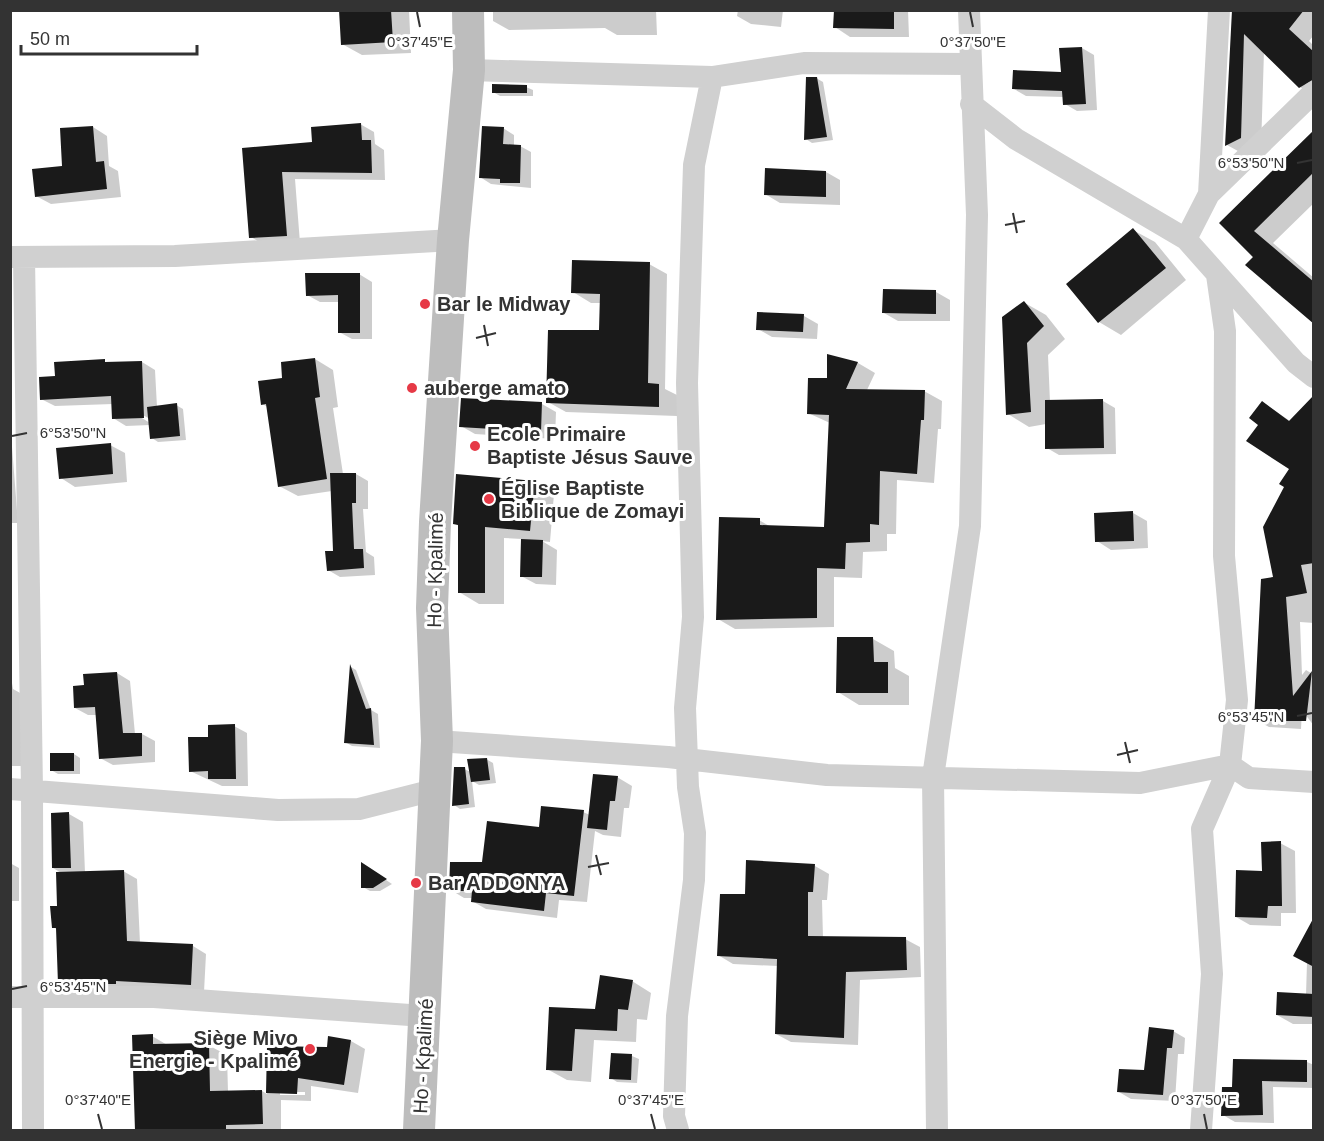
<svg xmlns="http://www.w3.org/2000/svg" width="1324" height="1141" font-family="Helvetica,sans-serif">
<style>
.shadow{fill:#0003;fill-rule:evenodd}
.building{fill:#1a1a1a}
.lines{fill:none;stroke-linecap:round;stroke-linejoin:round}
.street{stroke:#d0d0d0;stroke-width:22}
.secondary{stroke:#bdbdbd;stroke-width:32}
.ticks{fill:none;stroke:#333;stroke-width:2}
.poi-dot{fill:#e63946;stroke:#fff;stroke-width:2}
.labels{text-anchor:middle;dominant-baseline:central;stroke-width:6;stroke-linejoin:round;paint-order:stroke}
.poi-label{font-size:20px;font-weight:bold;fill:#333;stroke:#fff;text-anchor:start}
.street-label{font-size:20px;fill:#333;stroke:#fff}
.ticks-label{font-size:15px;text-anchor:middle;fill:#333;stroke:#fff;stroke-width:6;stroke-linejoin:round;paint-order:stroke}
</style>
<rect width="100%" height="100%" fill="#fff"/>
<path class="shadow" d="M341 10H409L411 53 362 55 342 44Z
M493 10H656L657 35H617L605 28 509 30 493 21Z
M738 10H783L781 27 751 24 737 16Z
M835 10H908L909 37H850L835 27Z
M1234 10H1314V35L1309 41 1314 46V95L1300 87 1264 51 1261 149 1247 156 1227 145Z
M1082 48 1094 55 1097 110 1077 111 1065 104 1064 97 1026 96 1014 89 1063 73Z
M816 78 823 82 833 140 812 143 806 139Z
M526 87 533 90V96H500L493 92Z
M360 124 374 132 375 144 384 150 385 180 295 179 300 243 264 245 251 237 244 150 313 144Z
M93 127 107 136 109 166 118 171 121 197 51 204 36 196 64 167Z
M503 128 514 135V146H520L531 152V188L491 184 480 177Z
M1314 132V203L1273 243 1314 278V322L1221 224Z
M826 172 840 180V205L780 203 765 194Z
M1133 230 1155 242 1186 280 1121 335 1099 322 1068 285Z
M649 264 667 274 665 389 677 395V416L566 412 548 402 601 331 602 303H591L573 292Z
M359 274 372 282V339H352L339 332V302H320L307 295Z
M936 292 950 300V321H898L884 313Z
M1025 303 1046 315 1065 339 1048 355 1050 402 1103 401 1115 408 1116 454 1059 455 1047 448 1046 424 1029 427 1008 414Z
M804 316 818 324 817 339 772 337 758 329Z
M829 356 858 363 875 373 867 390 924 391 942 401 941 429H938L934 483 897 480 896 534H887V551L863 552 862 578 834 577V627L735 629 718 619 759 520 771 527 825 529 830 423 808 413 828 380Z
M315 359 333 370 338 407 333 408 343 474H356L368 481V509H363L366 552 374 557 375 575 340 577 328 570 335 552 332 491 298 496 279 486 268 407 262 404 284 379Z
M142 362 155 370 157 407 176 405 183 409 186 440 158 442 152 438 150 425 126 426 113 418V404L55 406 41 399 56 378ZM139 413 150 419V423L137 415Z
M462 399 542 404 556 412 555 439 475 434 461 426Z
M1262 402 1290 421 1314 403V623L1300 622 1302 675 1306 670 1314 675V726L1302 710 1301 729 1269 727 1256 720 1286 487 1292 468 1260 424Z
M10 421 18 523H10Z
M110 445 125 453 127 482 75 487 61 478Z
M535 482 554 494 550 542 542 541 557 550 556 585 536 584 521 576 522 539 504 538V604H479L459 592V526L454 523Z
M1133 513 1147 521 1148 548 1111 550 1097 541Z
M873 639 894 651 895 668 909 676V705H859L838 692Z
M351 667 356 670 371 710 378 714 380 748 352 746 345 742Z
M10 671 13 689 22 694 25 766H10Z
M117 673 130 681 135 734H142L155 741V762L113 765 100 758 97 715H88L75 708 85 686Z
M234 726 247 733 248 786H222L190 771 209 738Z
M74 754 80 758V774H58L51 770Z
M486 759 493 763 496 783 479 785 472 781 475 807 460 809 454 805 464 769 471 772Z
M617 777 632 786 629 808H624L621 837 603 835 595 831 587 902 559 900 557 918 486 909 472 901 473 898H464L451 890 483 864 540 829 583 812 590 815Z
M69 814 83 822 85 873 123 871 137 879 140 943 193 946 206 954 204 992 73 991 59 983 58 930 53 927 63 874 53 868Z
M1280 843 1295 851 1296 913H1281V926L1250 925 1236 917Z
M10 863 19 868V901H10Z
M362 864 392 884 380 891H370L363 887Z
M815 866 829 874 827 900H822L823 938 905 939 920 947 921 977 860 980 858 1045 791 1042 776 1034 778 966 733 964 718 955 746 896Z
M1314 948V1024H1293L1277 1015 1306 995 1307 962Z
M632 981 651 993 647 1020 637 1019 636 1042 594 1040 591 1082 567 1080 547 1069 551 1009 596 1011Z
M1173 1031 1185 1038 1184 1054H1178L1175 1101 1131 1099 1119 1092 1145 1072Z
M152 1036 169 1046 208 1045 227 1055 228 1092 262 1091 267 1094 268 1047 328 1049 330 1038 351 1041 365 1049 358 1093 311 1086V1101L281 1100V1130H136ZM280 1092H305V1095H280Z
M632 1056 639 1059 637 1083 617 1082 611 1078Z
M1307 1062 1314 1065V1088L1273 1087 1274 1123 1235 1122 1223 1115 1234 1089Z"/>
<path class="building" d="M339 10H391L393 42 341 45Z
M834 10H894V29L833 28Z
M1232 10H1304L1289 29 1314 52V79L1299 88 1244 34 1241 138 1225 146Z
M1082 47 1086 104 1063 105 1062 91 1012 89 1013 70 1061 72 1059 48Z
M806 77H817L827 137 804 140Z
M492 84 527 85V93H492Z
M361 123 362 140H371L372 173 282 172 287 236 249 238 242 148 312 142 311 127Z
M93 126 96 162 104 161 107 189 35 197 32 169 62 166 60 128Z
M482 126 504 127 503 144 521 145 520 183H500V179L479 178Z
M1314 130V172L1254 231 1314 282V324L1245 265 1253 257 1219 223Z
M765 168 826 171V197L764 195Z
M1133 228 1166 268 1098 323 1066 284Z
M572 260 650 262 648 383 659 384V407L546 403 548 330H599L600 294 571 293Z
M305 273H360V333H338V295L306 296Z
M883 289 936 290V314L882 313Z
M1024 301 1044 326 1027 343 1031 412 1006 415 1002 317Z
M757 312 804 314 803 332 756 330Z
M827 354 858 362 846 389 925 390 924 420H921L917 474 880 471 879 525 870 524V542L846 543 845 569 817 568V618L716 620 719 517 760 518V525L824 527 829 415 807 414 808 378H827Z
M315 358 320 397 315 398 327 479 278 487 266 404 261 405 258 381 282 378 281 362Z
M105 359V362L142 361 144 418 112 419 111 396 40 400 39 377 55 376 54 362Z
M1314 395V563L1301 565 1307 593 1286 597 1293 696 1312 671 1306 721H1254L1261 579 1273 577 1263 527 1284 487 1279 484 1289 469 1246 441 1258 425 1249 418 1262 401 1289 421Z
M461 398 542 402 541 432 459 427Z
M1103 399 1104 448 1045 449V400Z
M177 403 180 436 150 439 147 407Z
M111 443 113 474 59 479 56 448Z
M330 473H356V503H352L354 549H363L364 568 327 571 325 551H333Z
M456 474 535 481 530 531 485 527V593H458V525L453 524Z
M1133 511 1134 541 1095 542 1094 513Z
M521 539 543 540 542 577H520Z
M837 637H873L874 662H888V693H836Z
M350 664 366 709 371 708 374 745 344 743Z
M117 672 123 733H142V756L99 759 95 707 74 708 73 686 84 685 83 674Z
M235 724 236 779H208V771L189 772 188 737H208V725Z
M50 753H74V771H50Z
M487 758 490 780 471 782 467 759Z
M454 767H465L469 804 452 806Z
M593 774 618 776 615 801H610L607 830 587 828Z
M541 806 584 810 574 896 546 893 544 911 471 902 472 891H449L450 862H482L487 821 539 827Z
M69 812 71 868H52L51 813Z
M1281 841 1282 906H1268L1267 918 1235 917 1236 870 1262 871 1261 842Z
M746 860 815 864 813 892H808V936L906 937 907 970 846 972 844 1038 775 1034 777 959 717 956 720 894H745Z
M361 862 387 879 373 888H361Z
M124 870 127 941 193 944 191 985 116 981V984H58L56 928H52L50 906H57L56 872Z
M1314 917V967L1293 956Z
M600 975 633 980 628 1010 618 1009 617 1031 575 1029 572 1071 546 1070 549 1007 595 1009Z
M1277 992 1314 994V1017L1276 1015Z
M1149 1027 1174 1030 1172 1048H1167L1163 1095 1117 1092 1119 1069 1144 1070Z
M153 1034V1044L209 1043 210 1091 262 1090 263 1124 226 1125V1131H135L132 1035Z
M328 1036 351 1040 344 1085 298 1078 297 1094 266 1093 267 1046 327 1047Z
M611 1053 632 1054 631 1080 609 1079Z
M1233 1059 1307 1060V1082L1262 1081 1263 1115 1221 1116 1222 1087H1232Z"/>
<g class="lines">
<path class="street" d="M469 70 712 77 804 63 969 64
M971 104 1016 139 1186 239 1296 363 1314 377
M1209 194 1219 10
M1186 239 1209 194 1314 92
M10 257 175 256 453 240
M24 257 32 790 33 1130
M437 741 668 757 827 775 1140 783 1230 765 1249 778 1314 782
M10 789 278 810 359 809 434 790
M10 997H154L424 1016
M678 1130 674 1116 677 1016 694 880 695 833 688 787 685 708 693 617 687 383 694 165 712 77
M937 1130 933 777 970 526 977 215 969 10
M1201 1130 1212 974 1202 829 1230 765 1237 700 1224 556 1225 331 1217 275"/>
<path class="secondary" d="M419 1130 437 741 432 608 435 522 453 240 469 70 468 10"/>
</g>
<path class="ticks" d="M417 12 420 27M970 12 973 27M1297 163 1312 160M1013 213 1017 233M1005 225 1025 221M484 325 488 346M476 338 496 333M12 436 27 433M1297 716 1312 713M1125 742 1130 763M1117 755 1138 750M596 855 601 875M588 867 609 863M12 989 27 986M98 1114 102 1129M651 1114 655 1129M1204 1114 1207 1129"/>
<g class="poi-dot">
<circle cx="425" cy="304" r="6"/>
<circle cx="412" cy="388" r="6"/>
<circle cx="475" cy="446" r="6"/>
<circle cx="489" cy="499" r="6"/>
<circle cx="416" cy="883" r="6"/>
<circle cx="310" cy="1049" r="6"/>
</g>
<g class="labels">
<g class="poi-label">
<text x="437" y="304">Bar le Midway</text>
<text x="424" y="388">auberge amato</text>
<text x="487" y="434">Ecole Primaire<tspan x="487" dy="23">Baptiste Jésus Sauve</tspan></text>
<text x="501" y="488">Église Baptiste<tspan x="501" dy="23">Biblique de Zomayi</tspan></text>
<text x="428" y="883">Bar ADDONYA</text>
<text x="298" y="1038" text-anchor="end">Siège Mivo<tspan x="298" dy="23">Energie - Kpalimé</tspan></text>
</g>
<g class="street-label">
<text transform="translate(435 570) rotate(-89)">Ho - Kpalimé</text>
<text transform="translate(423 1056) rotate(-87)">Ho - Kpalimé</text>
</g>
</g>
<g class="ticks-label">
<text x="420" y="47">0°37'45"E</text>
<text x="973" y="47">0°37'50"E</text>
<text x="1251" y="168">6°53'50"N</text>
<text x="73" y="438">6°53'50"N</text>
<text x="1251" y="722">6°53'45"N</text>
<text x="73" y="992">6°53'45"N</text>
<text x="98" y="1105">0°37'40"E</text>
<text x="651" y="1105">0°37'45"E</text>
<text x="1204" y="1105">0°37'50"E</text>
</g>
<rect width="1324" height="1141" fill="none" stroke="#333333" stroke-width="24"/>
<path d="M21 45v9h176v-9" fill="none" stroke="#333333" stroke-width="3"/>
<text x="30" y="45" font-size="18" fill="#333333" stroke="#ffffff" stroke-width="4.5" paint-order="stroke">50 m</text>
</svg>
